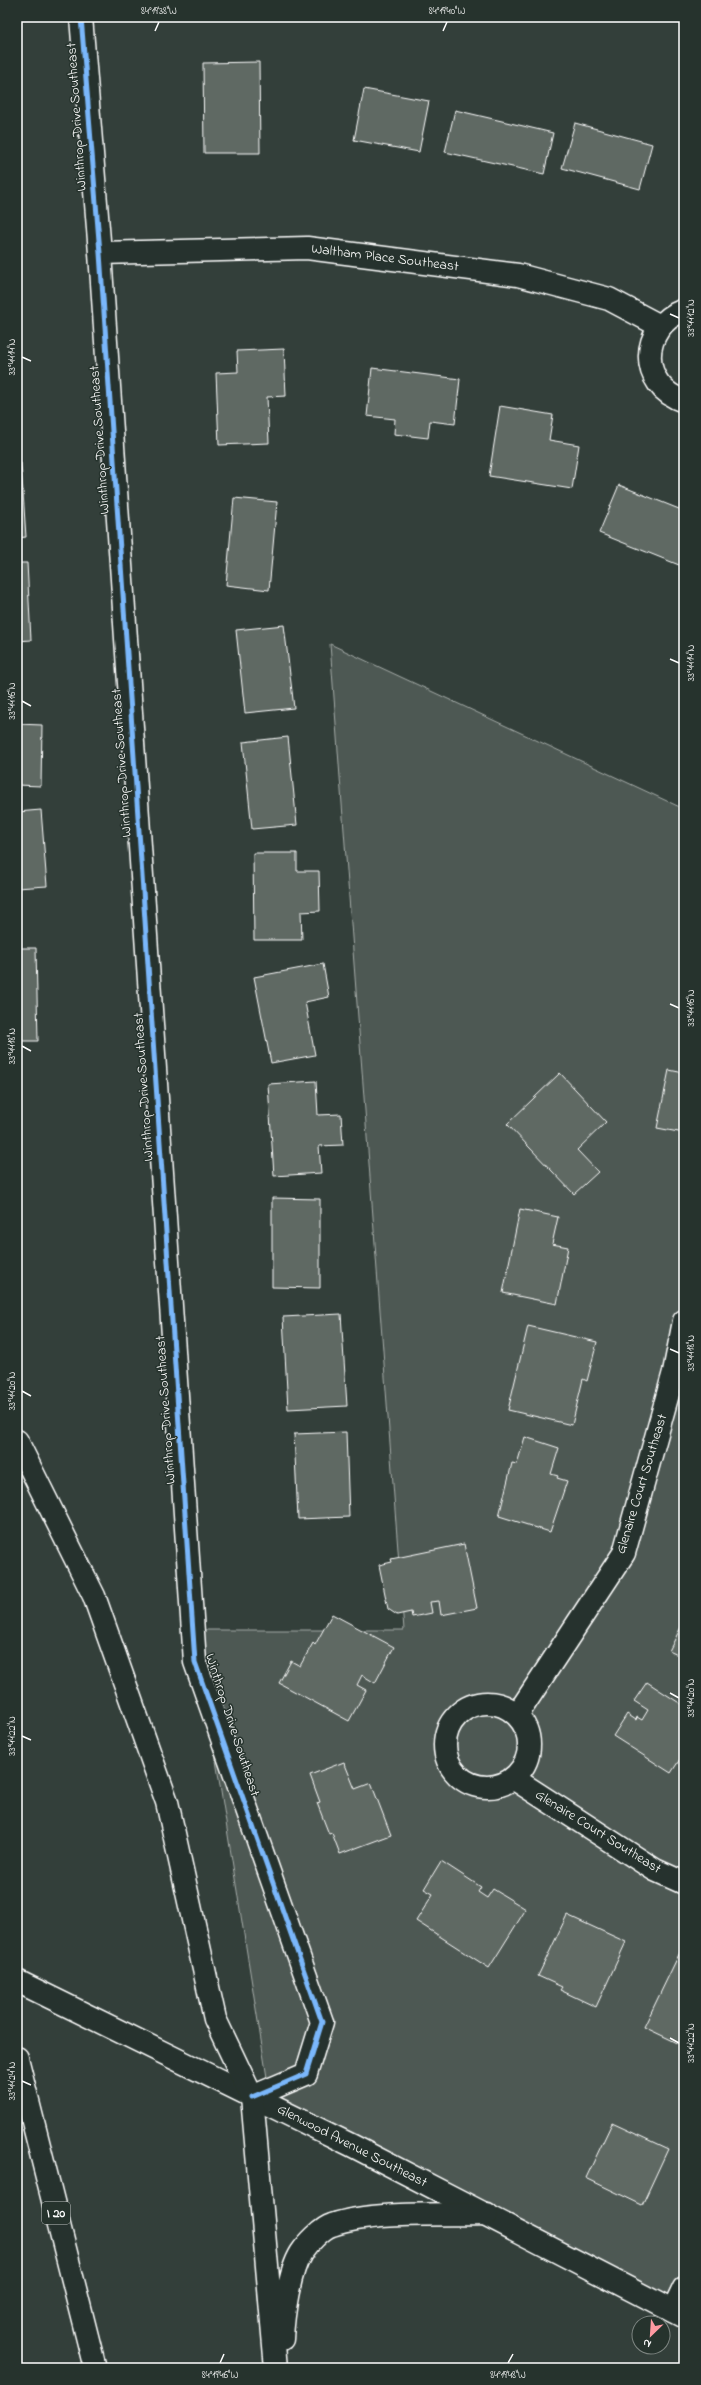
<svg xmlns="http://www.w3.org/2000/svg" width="701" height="2385" font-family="'Indie Flower',sans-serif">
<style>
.green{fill:#4d5853;stroke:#a6aca9}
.building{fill:#5f6964;stroke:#fff}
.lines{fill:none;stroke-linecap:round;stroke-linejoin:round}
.minor-casing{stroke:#fff;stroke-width:25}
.secondary-casing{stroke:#fff;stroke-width:25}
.motorway-casing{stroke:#fff;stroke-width:25}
.minor{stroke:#26332d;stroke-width:22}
.secondary{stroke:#26332d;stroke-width:22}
.motorway{stroke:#26332d;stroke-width:22}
.cycleway-casing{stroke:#26332d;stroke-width:8}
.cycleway{stroke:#7ab7fb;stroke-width:5}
.ticks{fill:none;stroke:#fff;stroke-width:1.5}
.labels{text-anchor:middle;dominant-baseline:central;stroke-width:3;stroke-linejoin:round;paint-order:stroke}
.shield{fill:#26332d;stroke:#bec2c0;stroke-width:1}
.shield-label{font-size:13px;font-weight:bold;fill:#fff}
.street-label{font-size:14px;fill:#fff;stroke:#26332d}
.neatline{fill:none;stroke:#fff;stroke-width:1.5}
.ticks-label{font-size:10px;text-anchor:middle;fill:#fff}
</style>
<rect width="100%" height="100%" fill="#333f3a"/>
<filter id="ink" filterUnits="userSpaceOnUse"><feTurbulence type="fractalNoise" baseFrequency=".025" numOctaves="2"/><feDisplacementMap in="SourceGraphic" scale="8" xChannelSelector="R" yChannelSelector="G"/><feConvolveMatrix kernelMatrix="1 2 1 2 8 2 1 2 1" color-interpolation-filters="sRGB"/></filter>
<g filter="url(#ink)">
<path class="green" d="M330 644 684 809V2317L270 2096 195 1630H404Z"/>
<path class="building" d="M259 62 260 153H204L203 63Z
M364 89 429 101 419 152 354 140Z
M455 110 553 133 544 174 445 152Z
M575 123 652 144 640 189 562 168Z
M284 349 286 396 267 397 269 443 219 445 216 373 238 372 237 351Z
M372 368 460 379 455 424 430 421 428 438 394 434 395 419 367 416Z
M500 406 553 415 549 440 579 445 572 489 489 476Z
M17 463H21L26 537 17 538Z
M619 485 684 511V567L599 533Z
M234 498 277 502 269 590 226 585Z
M17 563H27L31 640 17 641Z
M284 625 294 708 245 713 236 630Z
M17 724 42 725 41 786 17 785Z
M288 737 297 825 252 829 243 742Z
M41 810 47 886 17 888V812Z
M253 853H297V871H319L320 911 301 912 302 940H254Z
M17 948H36L38 1041H17Z
M323 964 329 997 305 1002 315 1055 271 1063 254 977Z
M669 1070 684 1073V1133L657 1128Z
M560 1073 606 1122 577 1150 598 1172 574 1194 507 1124Z
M316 1081 318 1115 341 1114 343 1145 319 1146 321 1173 274 1176 268 1084Z
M272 1198 320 1199V1288L272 1287Z
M520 1209 558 1217 552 1244 568 1247 557 1304 503 1293Z
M341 1314 347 1406 288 1409 283 1317Z
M528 1326 597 1342 587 1381 583 1379 572 1425 508 1410Z
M346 1432 349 1517 298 1519 294 1434Z
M525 1437 559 1448 551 1474 558 1476 557 1478 567 1481 550 1532 499 1516 512 1463 517 1464Z
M464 1544 477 1608 441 1615 439 1601 430 1602 432 1613 412 1617 411 1612 397 1615 388 1609 379 1565 392 1562 391 1559Z
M332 1614 394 1647 375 1683 362 1675 357 1685 366 1690 349 1721 279 1683 291 1661 300 1666 313 1643 315 1645Z
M684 1621V1658L669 1651Z
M647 1682 684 1706V1753L671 1773 613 1736 627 1714 636 1720 637 1717 642 1720 648 1710 634 1701Z
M344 1762 355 1789 371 1783 391 1835 340 1854 332 1833 329 1834 317 1803 320 1802 310 1775Z
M441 1861 481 1887 478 1892 487 1898 493 1889 526 1909 489 1968 416 1921 433 1894 424 1889Z
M567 1915 626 1942 596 2007 560 1990 562 1987 538 1976Z
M684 1944V2046L644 2027Z
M612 2123 668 2149 642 2205 586 2178Z"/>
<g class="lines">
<g class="minor-casing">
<path id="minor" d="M81 17 100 253 195 1662 322 2022 306 2074 252 2097
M100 253 307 248 518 275 609 299 660 326
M684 310C639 327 638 386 684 401
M445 1745a42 42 0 1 1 84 0a42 42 0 1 1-84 0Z
M517 1715 624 1553 674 1372 684 1321
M513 1778 655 1870 684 1883
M673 2311 684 2288"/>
</g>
<g class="secondary-casing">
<path id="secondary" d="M17 1981 351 2145 684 2317"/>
</g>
<g class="motorway-casing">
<path id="motorway" d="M17 1441 94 1596 167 1802 215 2019 252 2097 276 2368
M17 2058 95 2368
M282 2339C283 2316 289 2272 301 2253 307 2244 322 2228 332 2225 372 2211 443 2215 487 2214"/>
</g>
<use href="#minor" class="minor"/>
<use href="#secondary" class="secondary"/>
<use href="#motorway" class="motorway"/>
<g class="cycleway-casing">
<path id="cycleway" d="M81 17 100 253 195 1662 322 2022 306 2074 252 2097"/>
</g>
<use href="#cycleway" class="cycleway"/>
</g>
</g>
<path class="ticks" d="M155 31 159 22M443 31 447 22M670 314 679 318M22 357 31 361M670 659 679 663M22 701 31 706M670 1004 679 1008M22 1046 31 1051M670 1349 679 1353M22 1391 31 1396M670 1693 679 1698M22 1736 31 1740M670 2038 679 2043M22 2081 31 2085M220 2363 224 2354M508 2363 513 2354"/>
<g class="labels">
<rect class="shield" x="42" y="2202" width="28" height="22" rx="3"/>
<g class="shield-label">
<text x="56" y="2213">I 20</text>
</g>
<g class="street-label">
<text transform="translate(77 117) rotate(-94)">Winthrop Drive Southeast</text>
<text transform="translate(385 258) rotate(7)">Waltham Place Southeast</text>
<text transform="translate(100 440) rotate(-94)">Winthrop Drive Southeast</text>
<text transform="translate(122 763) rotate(-94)">Winthrop Drive Southeast</text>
<text transform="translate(144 1087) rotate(-94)">Winthrop Drive Southeast</text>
<text transform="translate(166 1410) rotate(-94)">Winthrop Drive Southeast</text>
<text transform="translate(642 1484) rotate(-73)">Glenaire Court Southeast</text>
<text transform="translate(232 1725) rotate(72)">Winthrop Drive Southeast</text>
<text transform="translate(598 1832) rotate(32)">Glenaire Court Southeast</text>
<text transform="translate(352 2146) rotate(27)">Glenwood Avenue Southeast</text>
</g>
</g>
<rect width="701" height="2385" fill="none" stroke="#26332d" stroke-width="44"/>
<g transform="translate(651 2335) rotate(205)"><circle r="19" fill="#26332d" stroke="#7d8581"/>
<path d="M0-3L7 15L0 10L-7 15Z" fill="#ff9aa2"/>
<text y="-6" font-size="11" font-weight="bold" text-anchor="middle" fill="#ffffff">N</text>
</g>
<rect x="22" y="22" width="657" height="2341" class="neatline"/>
<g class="ticks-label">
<text x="159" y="14">84°19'38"W</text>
<text x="447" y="14">84°19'40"W</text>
<text transform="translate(690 318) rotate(-90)" y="4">33°44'12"N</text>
<text transform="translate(11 357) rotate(-90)" y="4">33°44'14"N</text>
<text transform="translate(690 663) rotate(-90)" y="4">33°44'14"N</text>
<text transform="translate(11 701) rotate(-90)" y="4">33°44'16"N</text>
<text transform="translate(690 1008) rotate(-90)" y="4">33°44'16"N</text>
<text transform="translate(11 1046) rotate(-90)" y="4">33°44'18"N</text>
<text transform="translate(690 1353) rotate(-90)" y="4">33°44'18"N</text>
<text transform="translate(11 1391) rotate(-90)" y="4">33°44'20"N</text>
<text transform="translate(690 1698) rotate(-90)" y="4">33°44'20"N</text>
<text transform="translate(11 1736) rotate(-90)" y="4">33°44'22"N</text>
<text transform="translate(690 2043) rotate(-90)" y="4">33°44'22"N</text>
<text transform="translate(11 2081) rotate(-90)" y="4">33°44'24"N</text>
<text x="220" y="2378">84°19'46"W</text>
<text x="508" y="2378">84°19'48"W</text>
</g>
</svg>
